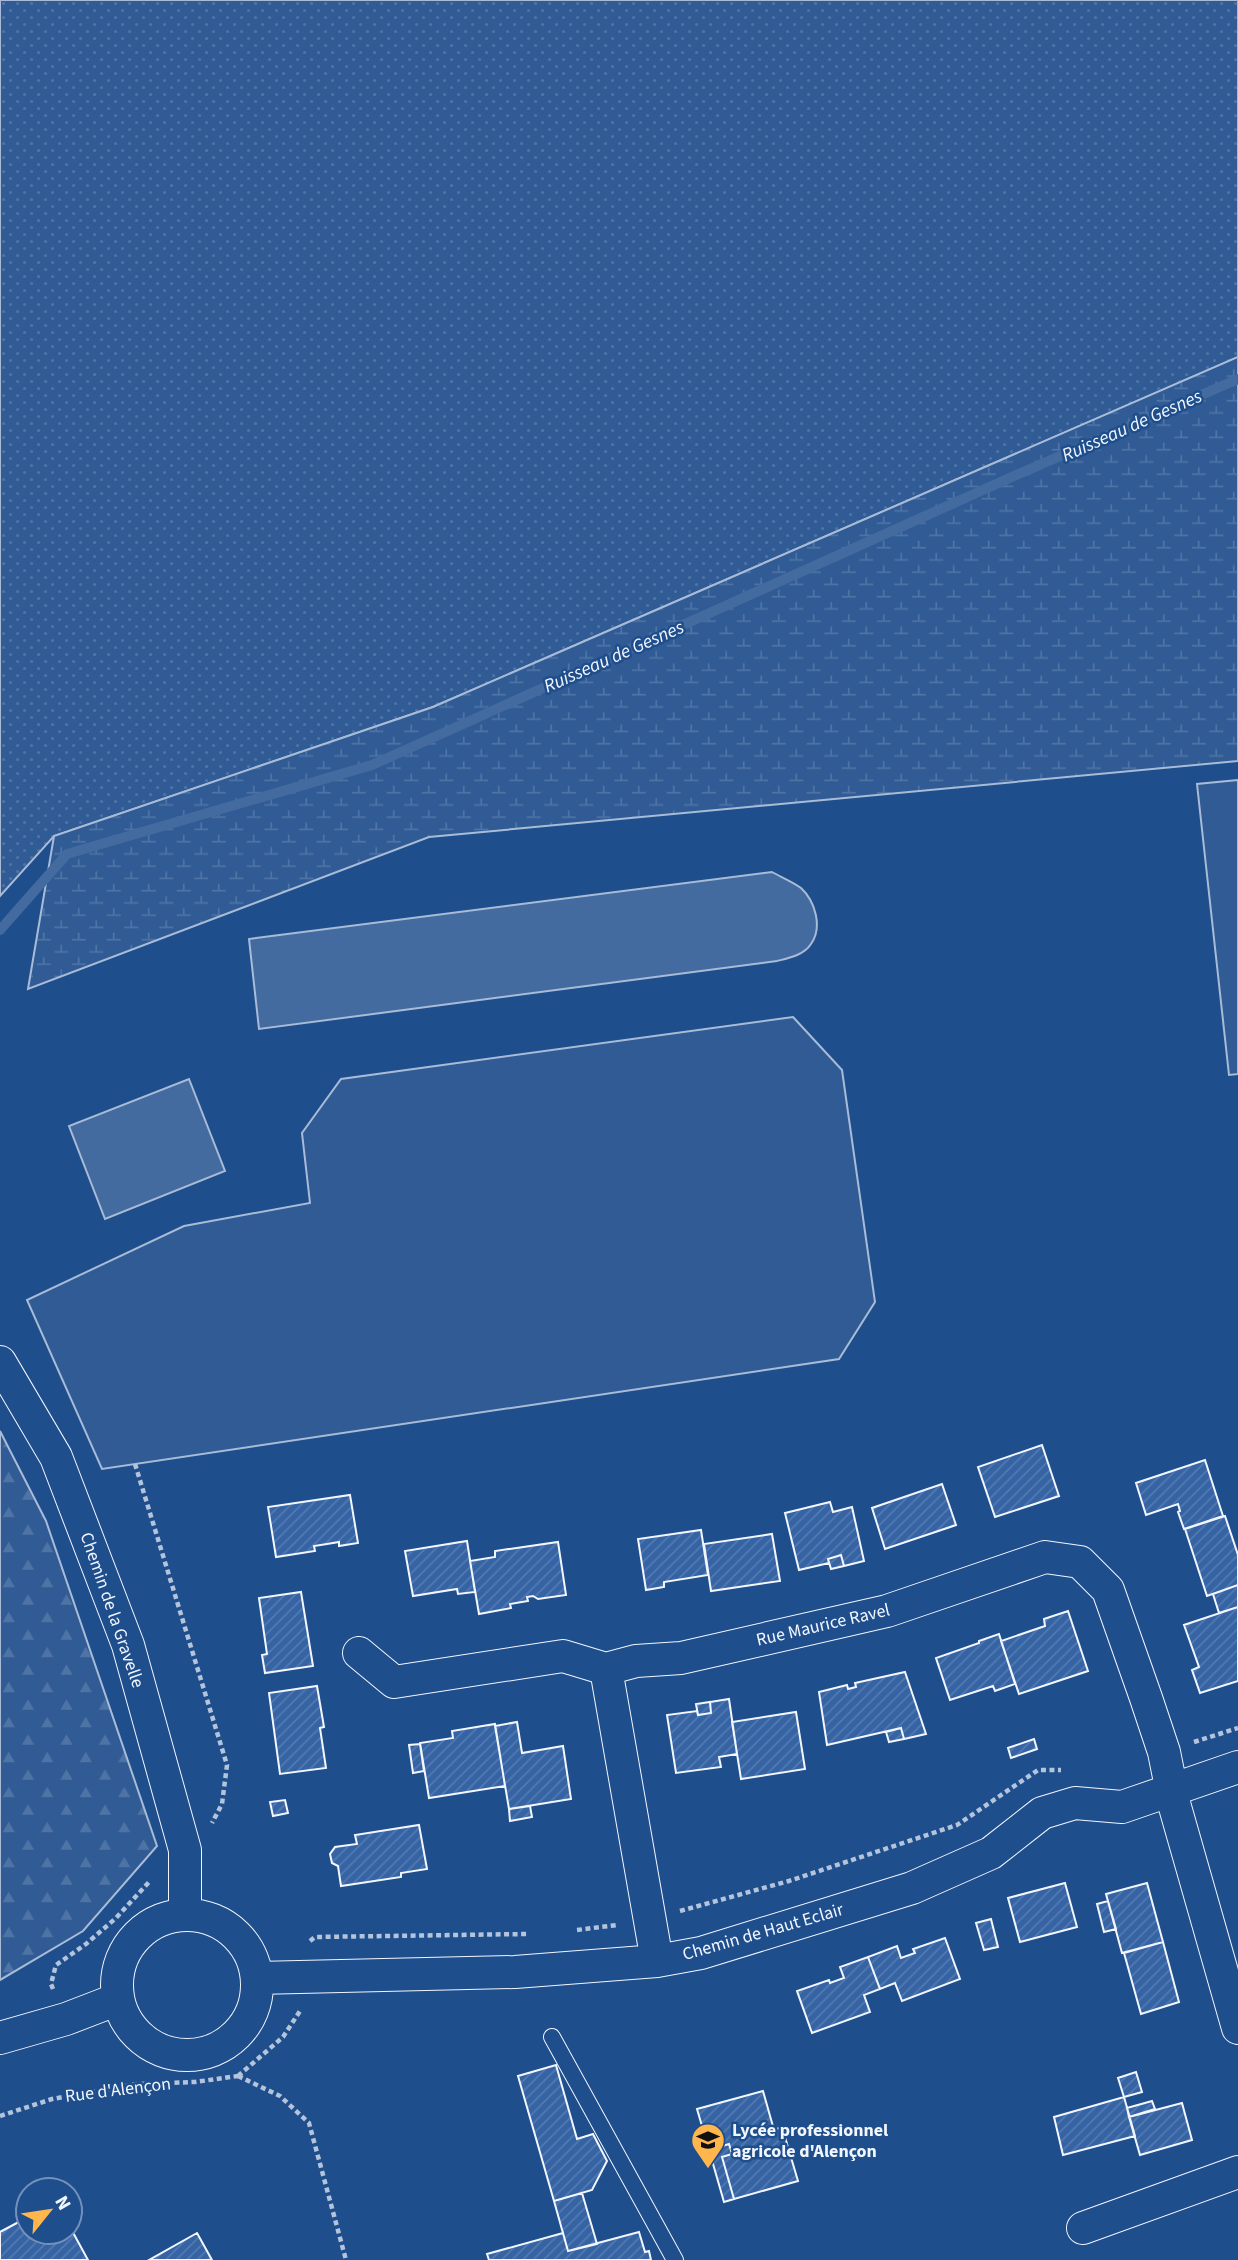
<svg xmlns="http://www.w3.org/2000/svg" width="1238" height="2260" font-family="'Source Sans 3',sans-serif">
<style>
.grass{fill:url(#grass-dots);stroke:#a8bbd7;stroke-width:2}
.forest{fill:url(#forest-firs);stroke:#a8bbd7;stroke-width:2}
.wetland{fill:url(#wetland-marsh);stroke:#a8bbd7;stroke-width:2}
.pitch{fill:#305b95;stroke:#a8bbd7;stroke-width:2}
.water{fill:#446ba0;stroke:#a8bbd7;stroke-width:2}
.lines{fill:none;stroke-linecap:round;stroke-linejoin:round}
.stream{stroke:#446ba0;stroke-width:10}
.building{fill:url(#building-hatch);stroke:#f2f6ff;stroke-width:2}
.lane-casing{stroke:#f2f6ff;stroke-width:18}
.street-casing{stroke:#f2f6ff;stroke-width:34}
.path{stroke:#b3c4dc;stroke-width:4.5;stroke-dasharray:5 3.5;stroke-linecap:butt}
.lane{stroke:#1f4e8c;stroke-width:16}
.street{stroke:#1f4e8c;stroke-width:32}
.labels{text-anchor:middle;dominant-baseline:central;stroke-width:5;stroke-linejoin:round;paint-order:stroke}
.street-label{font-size:18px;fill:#f2f6ff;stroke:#1f4e8c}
.poi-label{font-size:18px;font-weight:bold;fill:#f2f6ff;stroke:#1f4e8c;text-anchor:start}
.water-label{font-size:19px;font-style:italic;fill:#f2f6ff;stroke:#1f4e8c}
</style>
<defs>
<pattern id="grass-dots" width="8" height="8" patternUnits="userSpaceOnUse" patternTransform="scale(1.75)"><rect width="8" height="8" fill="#305b95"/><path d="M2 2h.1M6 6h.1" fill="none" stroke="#4e73a5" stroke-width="1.8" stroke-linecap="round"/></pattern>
<pattern id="forest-firs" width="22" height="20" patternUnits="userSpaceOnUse" patternTransform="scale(1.75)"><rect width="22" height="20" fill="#305b95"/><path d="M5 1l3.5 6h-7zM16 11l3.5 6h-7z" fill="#4e73a5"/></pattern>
<pattern id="wetland-marsh" width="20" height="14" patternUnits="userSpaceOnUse" patternTransform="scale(1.75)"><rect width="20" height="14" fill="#305b95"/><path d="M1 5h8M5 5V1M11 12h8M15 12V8" fill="none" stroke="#4e73a5"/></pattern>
<pattern id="building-hatch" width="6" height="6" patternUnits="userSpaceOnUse" patternTransform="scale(1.75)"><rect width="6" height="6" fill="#3563a3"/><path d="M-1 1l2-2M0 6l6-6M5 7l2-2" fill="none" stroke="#537ab1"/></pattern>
</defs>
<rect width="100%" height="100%" fill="#1f4e8c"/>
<path class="grass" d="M0 0H1238V357L433 707 54 836 0 896Z"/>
<path class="forest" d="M0 1431 46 1521 157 1846 83 1931 0 1980Z"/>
<path class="wetland" d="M1238 357V761L429 837 28 989 54 836 433 707Z"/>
<path class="pitch" d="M1238 780V1074L1229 1075 1197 784Z
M793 1017 842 1070 875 1302 839 1359 102 1469 27 1300 184 1226 310 1203 302 1133 341 1079Z"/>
<path class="water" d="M772 872C781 877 793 882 801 888 815 901 823 927 811 944 804 955 789 958 777 961L259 1029 249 939Z
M189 1079 225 1171 105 1219 69 1126Z"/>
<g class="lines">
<path class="stream" d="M0 930 67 854 372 765 1014 476 1238 379"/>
</g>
<path class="building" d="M1042 1445 1059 1496 995 1517 978 1467Z
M1205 1460 1223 1516 1184 1529 1178 1512 1180 1511 1178 1504 1146 1515 1136 1483Z
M942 1484 956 1525 885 1549 872 1508Z
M350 1495 358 1543 339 1546V1542L327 1544 314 1546 315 1551 276 1557 268 1507Z
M830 1502 833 1512 852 1507 864 1561 844 1566 841 1555 828 1559 829 1563 799 1570 785 1513Z
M1225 1516 1238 1555V1585L1207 1596 1185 1529Z
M701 1530 708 1575 664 1582V1587L646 1590 638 1539Z
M772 1534 780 1581 711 1591 704 1544Z
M467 1541 475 1592 458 1594 457 1589 413 1596 405 1551Z
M558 1542 566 1595 538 1599 533 1596 527 1597 528 1601 510 1604 511 1608 479 1614 470 1561 495 1557V1551Z
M841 1555 844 1566 831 1569 828 1559Z
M1238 1585V1607L1219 1613 1213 1594Z
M301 1592 313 1666 265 1673 262 1655 267 1654 259 1598Z
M1238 1607V1681L1200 1693 1192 1670 1199 1667 1184 1625Z
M1068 1611 1088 1671 1019 1694 1001 1641 1045 1626 1044 1619Z
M999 1634 1015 1684 995 1691 993 1686 950 1700 936 1658 979 1643V1641Z
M905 1672 926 1734 904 1739 901 1728 827 1745 819 1692 847 1685 848 1689 856 1687 855 1683Z
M317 1686 324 1727 320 1728 326 1768 280 1774 269 1693Z
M729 1699 737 1754 719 1757 721 1767 676 1773 667 1715 697 1711 698 1715 711 1713 710 1702Z
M710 1702 711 1713 698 1715 696 1704Z
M796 1712 805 1769 741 1779 732 1722Z
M517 1722 522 1753 563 1746 571 1799 509 1809 495 1726Z
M495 1724 505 1786 429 1798 420 1743 453 1738 452 1731Z
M901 1728 904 1739 889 1742 886 1732Z
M1034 1739 1037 1749 1011 1758 1008 1748Z
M420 1744 424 1771 413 1773 409 1745Z
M285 1800 288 1813 273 1816 270 1802Z
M530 1806 532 1817 510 1821 509 1809Z
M419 1825 427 1869 401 1873V1877L341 1886 338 1866 332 1863 330 1854 335 1847 357 1844 355 1835Z
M1065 1883 1077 1927 1020 1942 1008 1898Z
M1147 1883 1163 1942 1122 1953 1106 1894Z
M1108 1901 1116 1929 1104 1932 1097 1904Z
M991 1919 998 1947 984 1950 976 1923Z
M945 1938 960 1979 902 2001 895 1983 880 1989 868 1957 897 1946 901 1958 915 1953 913 1949Z
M1163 1942 1179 2002 1141 2014 1124 1953Z
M868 1957 880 1989 864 1995 870 2012 812 2033 797 1991 829 1980 830 1983 844 1978 840 1967Z
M556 2065 577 2139 593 2134 607 2161 592 2190 554 2201 518 2076Z
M1136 2072 1142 2092 1124 2097 1118 2078Z
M763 2091 774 2130 782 2127 798 2181 734 2199 722 2157 732 2154 729 2144 709 2150 697 2109Z
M1124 2097 1135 2136 1063 2155 1054 2117Z
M1152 2101 1155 2109 1129 2117 1127 2108Z
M1182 2103 1192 2140 1140 2155 1129 2117Z
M729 2144 732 2154 722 2157 734 2199 724 2202 709 2150Z
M582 2193 597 2244 568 2251 554 2201Z
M28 2217V2232H70V2227L88 2260H0V2232Z
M639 2232 645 2252 649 2251 651 2260H489L487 2254 563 2233 568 2251Z
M197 2233 212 2260H149Z"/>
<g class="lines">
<g class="lane-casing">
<path id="lane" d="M552 2037 675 2260"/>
</g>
<g class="street-casing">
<path id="street" d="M0 1362 56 1457 128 1645 185 1850V1914
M359 1653 394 1682 563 1656 606 1669
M117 1985a70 70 0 1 1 140 0a70 70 0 1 1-140 0Z
M657 1961 606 1669 636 1661 681 1658 887 1611 1045 1557 1080 1562 1108 1590 1146 1698 1164 1752 1175 1807 1238 2028
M257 1978 515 1972 657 1961 701 1953 912 1888 991 1853 1042 1813 1075 1803 1122 1807 1238 1767
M0 2038 66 2019 118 1999
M1083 2228 1238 2172"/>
</g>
<path class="path" d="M135 1464 227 1765 222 1804 212 1823
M1194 1742 1238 1728
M680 1911 789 1881 957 1825 1038 1770H1061
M577 1930 617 1925
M310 1941 315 1937 527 1934
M53 1989 51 1984 56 1965 86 1944 116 1918 150 1881
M238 2076 283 2037 300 2011
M238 2076 280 2096 309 2123 346 2260
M0 2116 52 2099 137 2084 195 2082 238 2076"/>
<use href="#lane" class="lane"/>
<use href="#street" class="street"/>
</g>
<defs>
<g id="school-pin" transform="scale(1.75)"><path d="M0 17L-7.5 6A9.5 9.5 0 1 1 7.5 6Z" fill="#ffb74d" stroke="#1f4e8c"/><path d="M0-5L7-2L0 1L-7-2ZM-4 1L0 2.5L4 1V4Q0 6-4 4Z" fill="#111"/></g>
</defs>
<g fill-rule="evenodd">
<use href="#school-pin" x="708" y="2140"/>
</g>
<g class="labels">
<g class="street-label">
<text transform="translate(112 1610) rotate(71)">Chemin de la Gravelle</text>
<text transform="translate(823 1625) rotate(-13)">Rue Maurice Ravel</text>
<text transform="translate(763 1932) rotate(-16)">Chemin de Haut Eclair</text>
<text transform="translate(118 2090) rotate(-7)">Rue d'Alençon</text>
</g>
<g class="poi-label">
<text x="732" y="2130">Lycée professionnel<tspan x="732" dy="21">agricole d'Alençon</tspan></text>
</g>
<g class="water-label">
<text transform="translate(1132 426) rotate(-24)">Ruisseau de Gesnes</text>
<text transform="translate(614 657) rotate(-24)">Ruisseau de Gesnes</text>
</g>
</g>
<g transform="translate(49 2211) rotate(60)"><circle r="33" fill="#1f4e8c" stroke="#7391ba" stroke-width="2"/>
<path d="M0-5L12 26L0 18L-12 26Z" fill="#ffb74d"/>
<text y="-10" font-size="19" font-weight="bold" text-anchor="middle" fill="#f2f6ff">N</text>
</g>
</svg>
